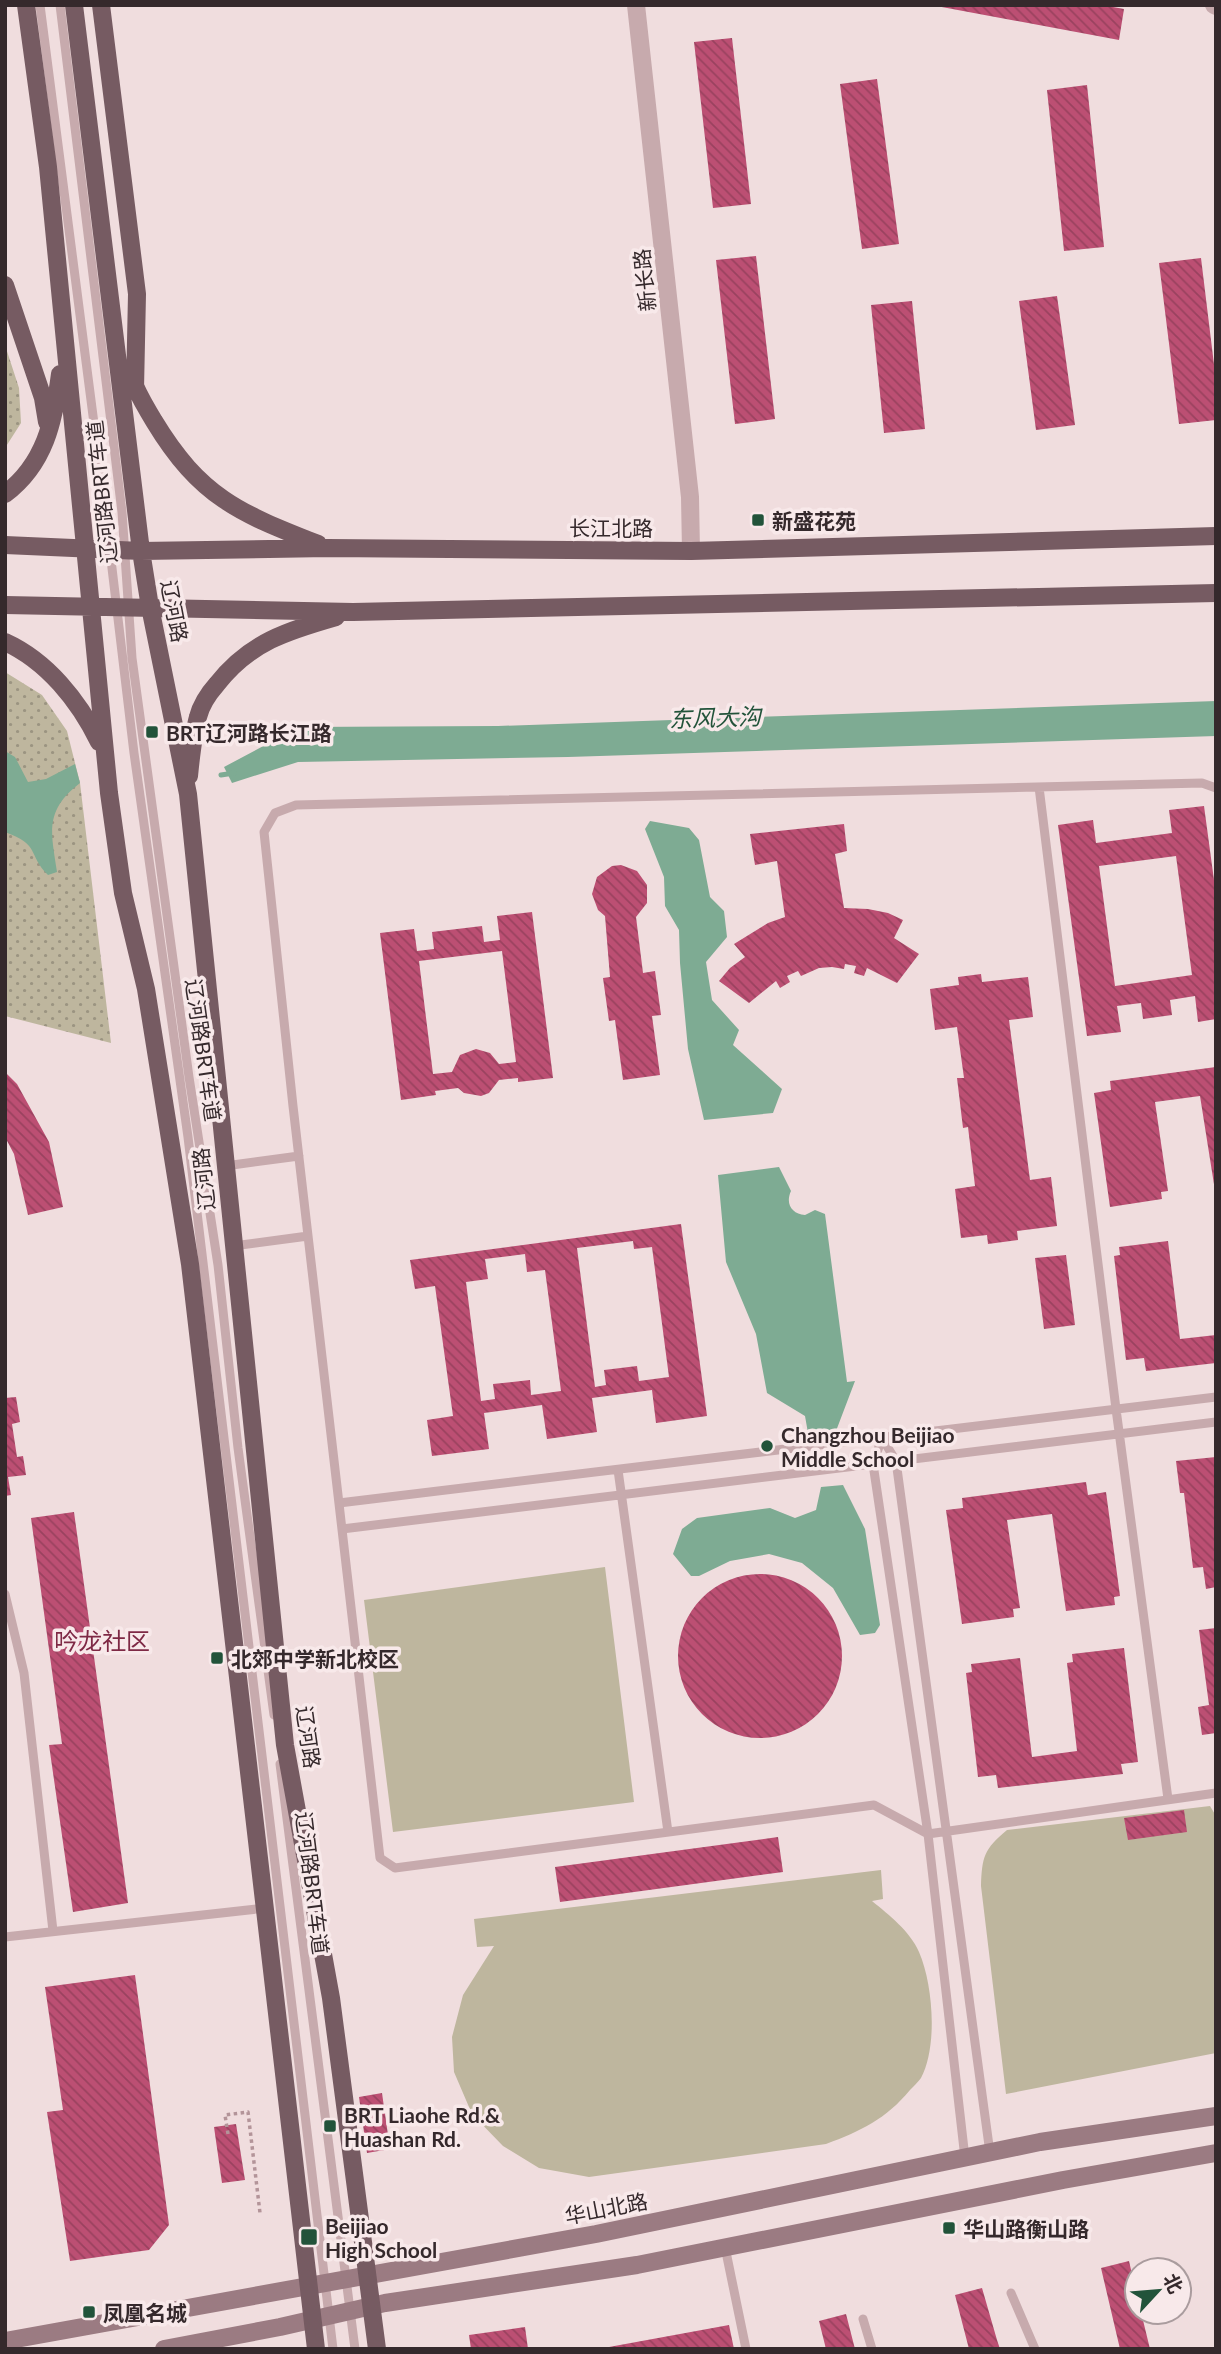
<svg xmlns="http://www.w3.org/2000/svg" width="1221" height="2354" font-family="Lato,'Noto Sans SC',sans-serif">
<style>
.grass{fill:url(#grass-dots)}
.garden{fill:#beb69e}
.water{fill:#7eab93}
.lines{fill:none;stroke-linecap:round;stroke-linejoin:round}
.stream{stroke:#7eab93;stroke-width:5}
.building{fill:url(#building-back-hatch);fill-rule:evenodd}
.path{stroke:#b39499;stroke-width:3.5;stroke-dasharray:3.5 3.5;stroke-linecap:butt}
.service{stroke:#c7aaad;stroke-width:9}
.minor{stroke:#c7aaad;stroke-width:18}
.tertiary{stroke:#c7aaad;stroke-width:18}
.secondary{stroke:#9b7b82;stroke-width:18}
.primary{stroke:#765b62;stroke-width:18}
.poi-dot{fill:#22533a;stroke:#f8e9ea;stroke-width:2.5}
.labels{text-anchor:middle;dominant-baseline:central;stroke-width:7;stroke-linejoin:round;paint-order:stroke}
.street-label{font-size:21px;fill:#35292c;stroke:#f8e9ea}
.poi-label{font-size:21px;font-weight:bold;fill:#35292c;stroke:#f8e9ea;text-anchor:start}
.water-label{font-size:23px;font-style:italic;fill:#22533a;stroke:#f8e9ea}
.quarter-label{font-size:24px;fill:#7e2945;stroke:#f8e9ea}
</style>
<defs>
<pattern id="grass-dots" width="8" height="8" patternUnits="userSpaceOnUse" patternTransform="scale(1.75)"><rect width="8" height="8" fill="#beb69e"/><path d="M2 2h.1M6 6h.1" fill="none" stroke="#9b9481" stroke-width="1.8" stroke-linecap="round"/></pattern>
<pattern id="building-back-hatch" width="6" height="6" patternUnits="userSpaceOnUse" patternTransform="scale(1.75)"><rect width="6" height="6" fill="#bc4f73"/><path d="M-1 5l2 2M0 0l6 6M5-1l2 2" fill="none" stroke="#9a425f"/></pattern>
</defs>
<rect width="100%" height="100%" fill="#f0ddde"/>
<path class="grass" d="M5 345 19 388 21 423 5 448Z
M5 672 42 695 67 731 80 783 111 1043 5 1016Z"/>
<path class="garden" d="M605 1567 634 1802 393 1832 364 1600Z
M1210 1806 1216 1816V2053L1006 2094 981 1886C982 1857 984 1849 1007 1830Z
M881 1870 883 1899 872 1901C889 1915 910 1931 919 1952 933 1984 938 2046 921 2078 918 2082 914 2086 910 2090 886 2119 861 2131 826 2144L589 2177 539 2168 503 2146 472 2114 454 2072 452 2037 463 1995 494 1946 477 1947 474 1919Z"/>
<path class="water" d="M1216 701V736L568 757 298 762 232 783 224 767 299 727 498 726Z
M5 751 15 757 28 782 46 779 75 764 80 783C44 811 51 832 57 872L48 875C27 854 41 845 5 832Z
M650 821 689 828 699 840 710 897 724 911 727 937 706 962 712 1000 739 1030 733 1045 782 1089 773 1113 704 1120 688 1049 680 963 679 930 665 906 664 877 645 829Z
M779 1167 791 1191C785 1204 792 1214 805 1215L815 1210 825 1214 847 1382 855 1381 836 1431 808 1433 805 1416 767 1393 756 1334 726 1262 718 1175Z
M843 1485 865 1529 880 1625 875 1633 860 1635 833 1588 802 1563 769 1554 730 1561 699 1576H691L673 1554 682 1529 697 1518 770 1508 795 1518 816 1510 821 1487Z"/>
<g class="lines">
<path class="stream" d="M221 775 234 773"/>
</g>
<path class="building" d="M931 5H1102L1124 9 1119 40Z
M732 38 751 204 713 208 694 42Z
M877 79 899 244 862 249 840 84Z
M1087 85 1104 247 1064 251 1047 90Z
M756 256 775 419 735 424 716 260Z
M1201 258 1216 381V420L1179 424 1159 263Z
M1057 296 1075 425 1036 430 1019 301Z
M912 301 925 429 884 433 871 305Z
M1204 806 1216 895V1019L1198 1022 1195 996 1170 1000 1172 1015 1143 1019 1141 1003 1117 1006 1121 1032 1087 1036 1058 825 1093 820 1096 843 1172 833 1169 810ZM1176 856 1192 975 1115 986 1099 866Z
M844 824 847 851 835 854 844 908 868 909 888 913 903 920 894 938 919 954 897 983 867 968 864 976 854 973 856 966 845 964 844 969 832 967 819 968 801 976 798 971 787 976 790 982 780 988 776 981 749 1003 719 981 730 968 745 957 734 944 768 923 785 917 777 861 755 865 750 834Z
M621 865 637 871 647 885V903L636 917 643 973 655 971 661 1015 652 1016 660 1075 623 1080 615 1020 609 1021 603 978 610 977 605 916 598 910 592 894 597 877 612 866Z
M532 912 553 1078 518 1082V1078L499 1080 489 1093 481 1096 464 1093 458 1088 435 1091 436 1095 401 1100 380 933 414 929 417 951 434 949 432 932 482 926 484 942 500 940 497 916ZM502 951 516 1062 499 1064 490 1053 476 1049 460 1055 452 1072 433 1074 419 961Z
M981 974 982 982 1028 977 1033 1017 1009 1020 1030 1180 1051 1177 1057 1226 1017 1231 1018 1240 988 1244 987 1235 961 1238 955 1189 975 1186 968 1127 963 1128 957 1078H964L957 1027 935 1030 930 989 959 985 958 977Z
M1216 1067V1197L1200 1096 1155 1102 1168 1191 1161 1192 1162 1199 1110 1207 1094 1093 1111 1090 1110 1081Z
M5 1072 17 1084 49 1142 63 1207 28 1215 14 1154 5 1137Z
M681 1224 707 1416 656 1423 652 1390 592 1398 597 1432 547 1439 542 1405 484 1413 489 1449 432 1456 427 1420 453 1416 435 1286 415 1289 410 1260ZM633 1241 634 1249 652 1247 669 1377 639 1381 637 1366 604 1370 606 1385 595 1387 577 1248ZM525 1254 527 1272 545 1270 561 1391 531 1395 530 1380 493 1384 495 1399 481 1401 466 1282 488 1279 485 1259Z
M1168 1241 1180 1339 1216 1335V1363L1146 1371 1144 1358 1126 1360 1114 1256 1120 1255 1119 1247Z
M1066 1255 1075 1325 1044 1329 1035 1258Z
M16 1397 20 1422 12 1424 17 1457 23 1456 26 1475 8 1477 11 1495 5 1496V1398Z
M1216 1457V1587L1206 1589 1203 1567 1193 1568 1184 1493H1180L1176 1461Z
M1086 1482 1088 1495 1106 1492 1120 1596 1114 1597 1115 1605 1066 1611 1052 1514 1007 1520 1020 1608 1013 1609 1014 1617 962 1624 946 1510 963 1508 962 1498Z
M74 1512 128 1903 73 1912 49 1745 62 1744 31 1518Z
M678 1656a82 82 0 1 1 164 0a82 82 0 1 1-164 0Z
M1216 1628V1733L1202 1735 1198 1707 1209 1705 1199 1630Z
M1124 1648 1138 1762 1121 1764 1123 1774 998 1788 996 1775 978 1777 966 1673 972 1672 971 1664 1020 1658 1032 1757 1077 1751 1067 1663 1073 1662 1072 1654Z
M1184 1810 1187 1832 1128 1840 1124 1818Z
M778 1837 783 1872 560 1902 555 1867Z
M135 1975 169 2225 149 2250 70 2261 47 2112 63 2110 45 1987Z
M382 2093 390 2149 367 2153 359 2097Z
M236 2124 245 2180 222 2183 214 2127Z
M1129 2261 1137 2296V2312H1141L1150 2349H1120L1101 2268Z
M982 2288 997 2340 1000 2349H969L955 2295Z
M846 2314 855 2349H826L819 2321Z
M729 2325 734 2349H609V2347Z
M525 2327 528 2349H471L469 2335Z"/>
<g class="lines">
<path class="path" d="M228 2134 225 2115 248 2112 260 2213"/>
<path class="service" d="M40 5 104 501 134 753 188 1137 333 2349
M60 5 122 512 132 658 189 1077 218 1265 238 1448 274 1715
M1039 787 1116 1409 1168 1799
M1216 788 1202 783 296 805 275 813 264 832 293 1106 380 1858 395 1868 874 1805 928 1834 1216 1793
M225 1166 299 1156
M233 1246 308 1236
M618 1470 668 1832
M339 1503 1216 1397
M342 1529 1216 1422
M5 1594 24 1673 53 1931
M280 1764 355 2349
M5 1937 266 1908
M965 2158 928 1834 873 1464 882 1438 896 1461 990 2153
M725 2247 746 2349
M1011 2293 1035 2349
M863 2319 872 2349"/>
<path class="minor" d="M636 5 690 497 691 551"/>
<path class="tertiary" d="M1214 5 1216 6"/>
<path class="secondary" d="M5 2341 596 2234 1040 2142 1216 2116
M164 2349 280 2327 385 2303 637 2265 1063 2180 1216 2153"/>
<path class="primary" d="M26 5 48 167 109 793 123 893 146 989 190 1264 316 2349
M74 5 141 551 150 607 188 794 285 1745 331 1998 377 2349
M101 5 137 294 135 389
M5 285 43 398 47 422
M132 378C137 394 146 407 154 421 200 497 239 513 318 544
M5 494C45 464 54 421 60 374
M5 545 141 551 328 548 691 551 1216 536
M5 605 353 612 1216 593
M5 642C47 661 79 701 99 742
M189 776C191 756 193 735 198 717 201 705 209 693 217 684 250 642 287 631 336 617"/>
</g>
<g class="poi-dot">
<rect x="751" y="513" width="14" height="14" rx="3.5"/>
<rect x="145" y="725" width="14" height="14" rx="3.5"/>
<circle cx="767" cy="1446" r="7"/>
<rect x="210" y="1651" width="14" height="14" rx="3.5"/>
<rect x="323" y="2119" width="14" height="14" rx="3.5"/>
<rect x="942" y="2221" width="14" height="14" rx="3.5"/>
<rect x="300" y="2228" width="18" height="18" rx="3.5"/>
<rect x="82" y="2305" width="14" height="14" rx="3.5"/>
</g>
<g class="labels">
<g class="street-label">
<text transform="translate(644 280) rotate(-96)">新长路</text>
<text transform="translate(101 492) rotate(-96)">辽河路BRT车道</text>
<text x="611" y="527">长江北路</text>
<text transform="translate(175 611) rotate(79)">辽河路</text>
<text transform="translate(204 1050) rotate(82)">辽河路BRT车道</text>
<text transform="translate(203 1179) rotate(-96)">辽河路</text>
<text transform="translate(309 1737) rotate(82)">辽河路</text>
<text transform="translate(313 1883) rotate(83)">辽河路BRT车道</text>
<text transform="translate(606 2208) rotate(-11)">华山北路</text>
</g>
<g class="poi-label">
<text x="772" y="520">新盛花苑</text>
<text x="166" y="732">BRT辽河路长江路</text>
<text x="781" y="1434">Changzhou Beijiao<tspan x="781" dy="24">Middle School</tspan></text>
<text x="231" y="1658">北郊中学新北校区</text>
<text x="344" y="2114">BRT Liaohe Rd.&amp;<tspan x="344" dy="24">Huashan Rd.</tspan></text>
<text x="325" y="2225">Beijiao<tspan x="325" dy="24">High School</tspan></text>
<text x="963" y="2228">华山路衡山路</text>
<text x="103" y="2312">凤凰名城</text>
</g>
<g class="water-label">
<text transform="translate(715 717) rotate(-2)">东风大沟</text>
</g>
<g class="quarter-label">
<text x="102" y="1640">吟龙社区</text>
</g>
</g>
<rect width="1221" height="2354" fill="none" stroke="#35292c" stroke-width="14"/>
<g transform="translate(1158 2291) rotate(64)"><circle r="33" fill="#f8e9ea" stroke="#aa9c9e" stroke-width="2"/>
<path d="M0-5L12 26L0 18L-12 26Z" fill="#22533a"/>
<text y="-10" font-size="19" font-weight="bold" text-anchor="middle" fill="#35292c">北</text>
</g>
</svg>
